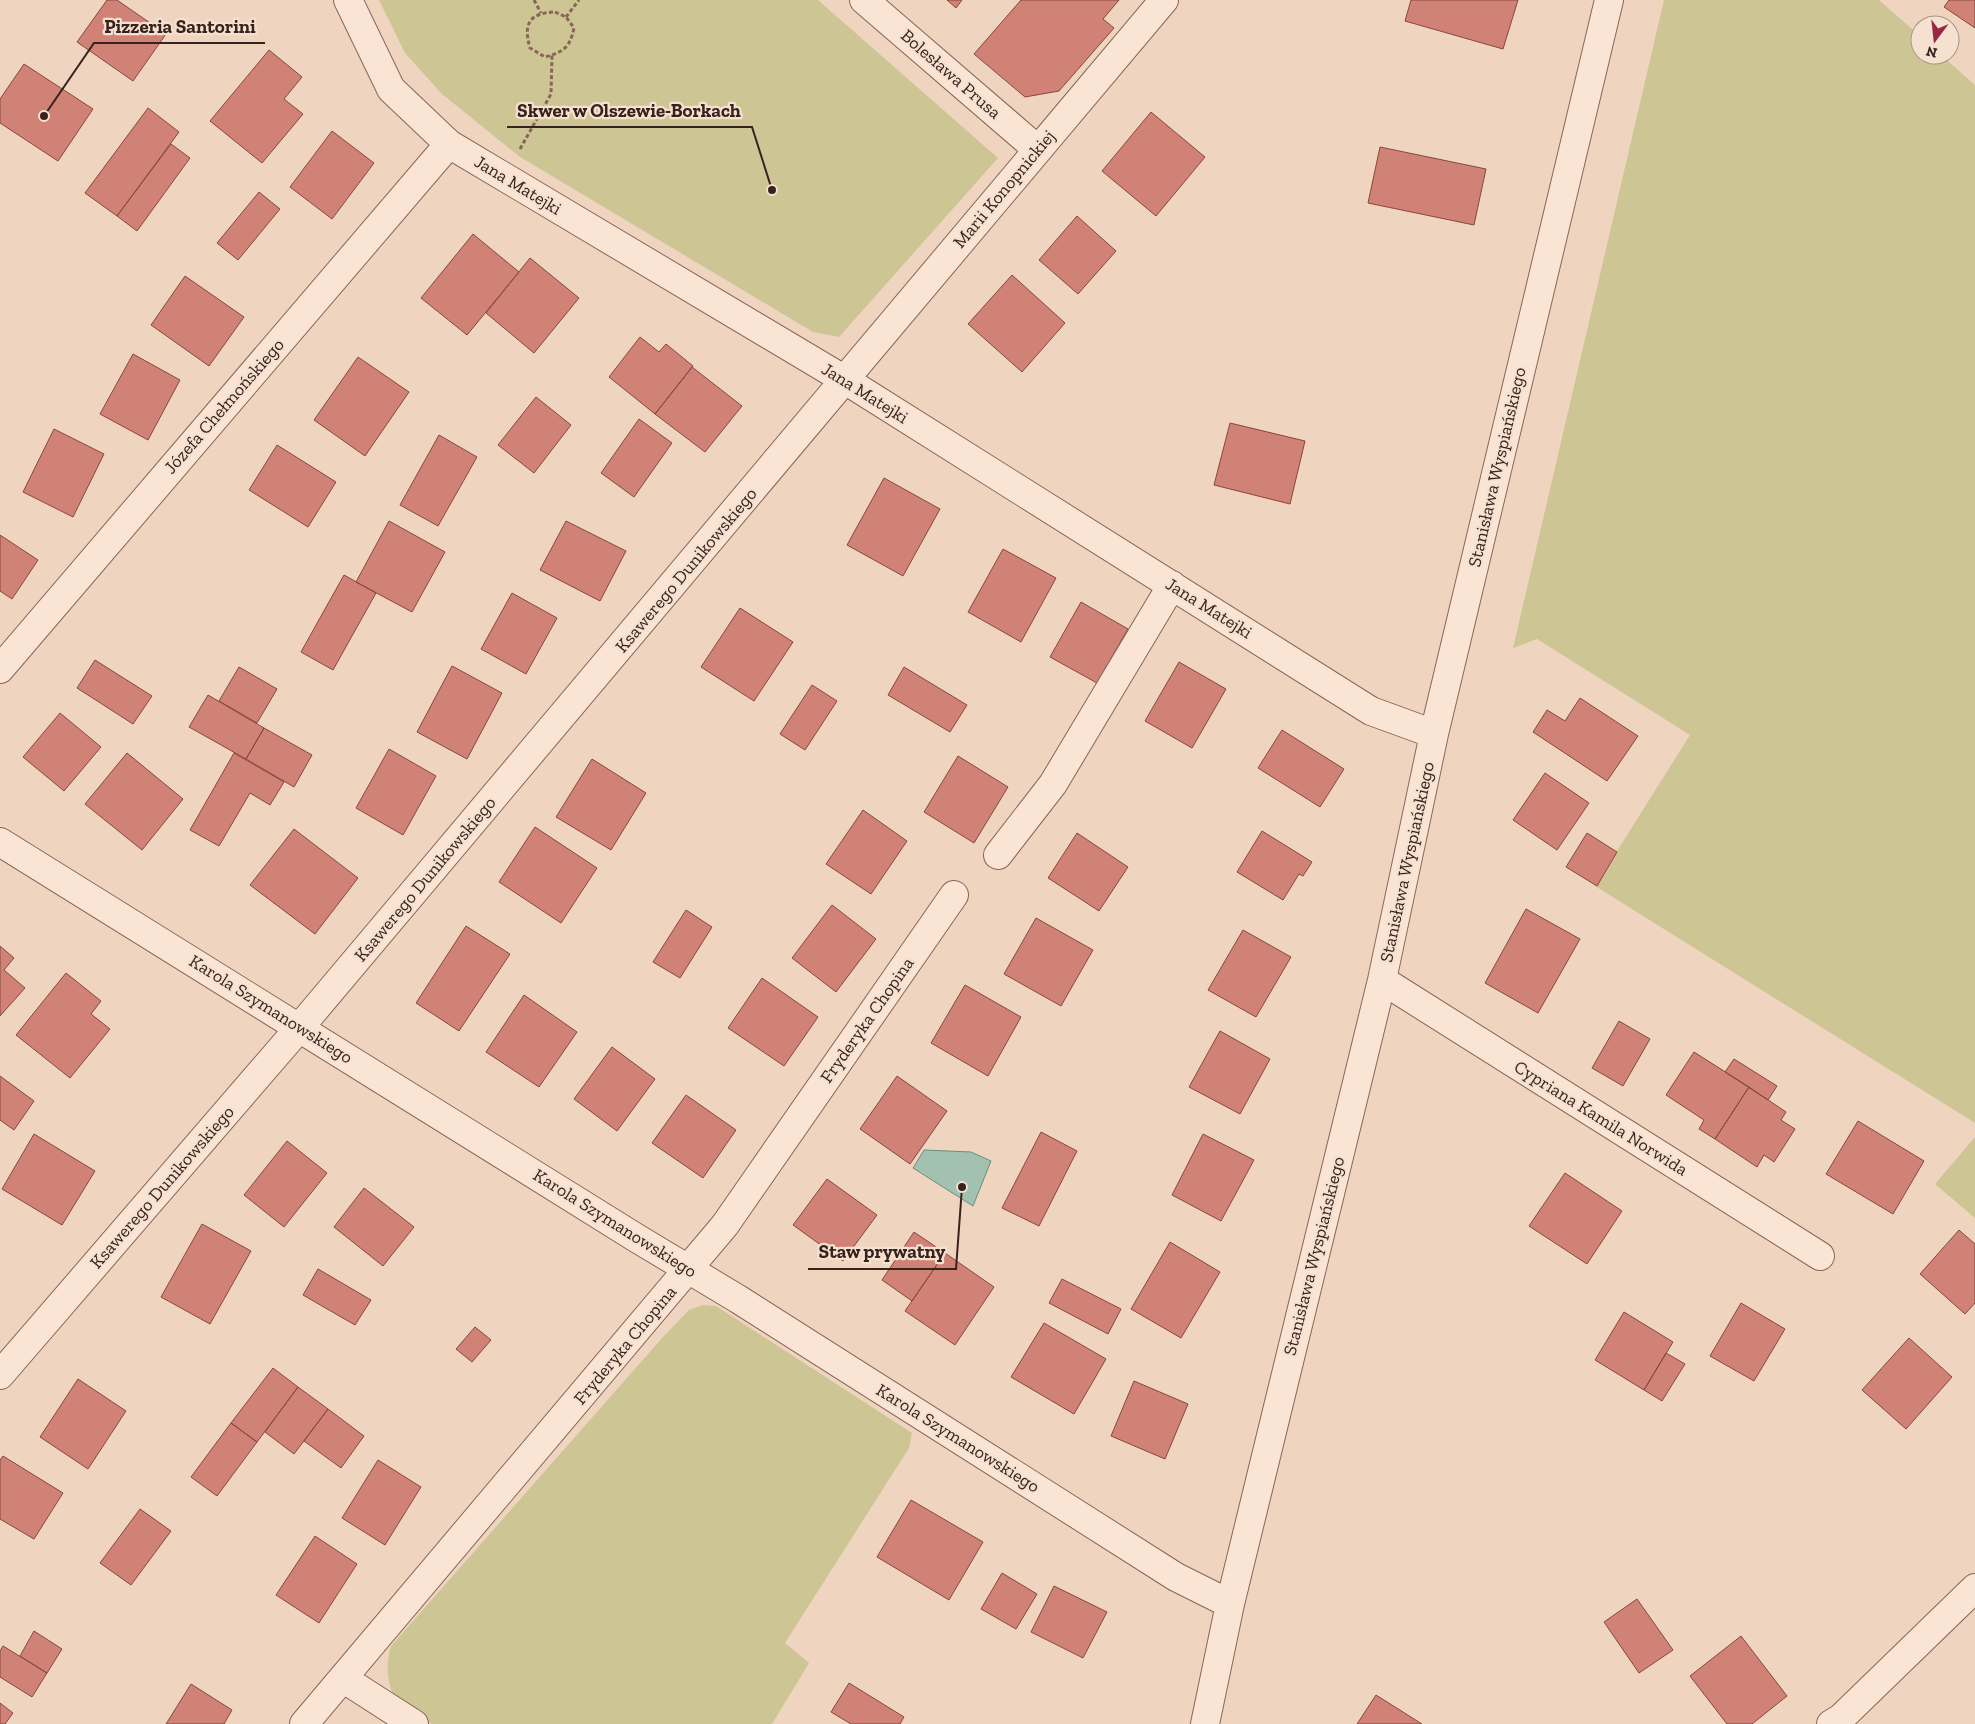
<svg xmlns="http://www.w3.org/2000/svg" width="1975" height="1724" font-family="'Zilla Slab',serif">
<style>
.green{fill:#cec594}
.water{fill:#a3c1b0;stroke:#6a8f7c}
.building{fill:#cf8275;stroke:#89463d}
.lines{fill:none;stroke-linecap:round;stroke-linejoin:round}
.minor-casing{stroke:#896558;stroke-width:30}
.path{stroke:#896558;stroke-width:3;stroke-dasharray:4 2.5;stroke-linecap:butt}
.minor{stroke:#fae4d4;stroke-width:28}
.labels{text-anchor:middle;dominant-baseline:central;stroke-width:4.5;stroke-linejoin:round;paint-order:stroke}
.street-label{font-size:18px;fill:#38221d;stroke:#f6e1d0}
.leader{fill:none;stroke:#38221d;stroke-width:2}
.callout-dot{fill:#38221d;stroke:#f6e1d0;stroke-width:2}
.callout-label{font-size:19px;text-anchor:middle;font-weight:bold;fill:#38221d;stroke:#f6e1d0;stroke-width:4.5;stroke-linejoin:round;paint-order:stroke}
</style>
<rect width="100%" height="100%" fill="#efd5c0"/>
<path class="green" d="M379 0H818L998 158 839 337 813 332 520 157 442 94 405 53Z
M1664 0H1879L1920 36V55H1941L1975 85V1123L1595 886 1690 735 1537 639 1513 648Z
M1975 1137V1218L1935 1184Z
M703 1305 716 1306 912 1433 909 1448 785 1643 809 1663 772 1724H432C423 1719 413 1714 404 1708 386 1694 385 1665 391 1646L663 1337 689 1310Z"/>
<path class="water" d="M924 1150 971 1152 991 1161 973 1206 913 1168Z"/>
<path class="building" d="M107 0H117L166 34 133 81 77 42Z
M947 0H962L956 8Z
M1021 0H1119L1103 19 1114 28 1059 91 1025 97 974 54Z
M1411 0H1518L1503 49 1405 21Z
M1949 0H1975V28L1944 7Z
M269 50 302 77 284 99 303 114 262 163 210 121Z
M24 64 93 109 58 161 0 123V99Z
M148 108 179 132 117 216 85 193Z
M1151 112 1205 157 1156 216 1102 171Z
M332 131 374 163 332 219 290 187Z
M171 144 190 158 137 231 117 216Z
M1380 147 1486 169 1474 225 1368 203Z
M259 192 280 209 238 260 217 243Z
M1077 216 1116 251 1078 294 1039 260Z
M473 234 519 272 467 335 421 298Z
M530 258 579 298 534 353 486 313Z
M1012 275 1065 323 1022 372 968 324Z
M185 276 244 317 209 366 151 325Z
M640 337 659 352 666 344 693 366 655 414 609 377Z
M133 354 180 380 148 440 100 414Z
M358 357 409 392 365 456 314 420Z
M692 367 742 406 705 452 655 414Z
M536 397 571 425 534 473 498 445Z
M639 419 672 443 634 497 601 473Z
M1230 423 1305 441 1290 504 1214 485Z
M54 429 104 454 73 517 23 492Z
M439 435 477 457 438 526 400 505Z
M277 445 336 482 308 527 249 490Z
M884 478 940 509 903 576 847 545Z
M389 521 445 552 412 612 356 582Z
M566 521 626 551 600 601 540 570Z
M0 535 38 560 12 599 0 591Z
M1003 549 1056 578 1021 642 968 612Z
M344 575 376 593 333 670 301 652Z
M512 593 557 618 526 674 481 649Z
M1081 602 1128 629 1097 683 1050 657Z
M740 608 793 642 754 701 701 667Z
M95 660 152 696 133 724 77 688Z
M1179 662 1226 689 1192 748 1145 721Z
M452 666 502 693 467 759 417 732Z
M239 667 277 689 257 723 219 701Z
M904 667 967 705 950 732 888 695Z
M812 685 837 701 805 750 780 734Z
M208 695 264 728 246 759 189 727Z
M1580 698 1638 736 1607 781 1533 732 1547 710 1565 721Z
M60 713 101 747 64 791 23 757Z
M264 728 312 755 294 787 246 759Z
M1282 730 1344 769 1320 807 1258 768Z
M389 749 436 776 403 835 356 808Z
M127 753 183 799 142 850 85 804Z
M234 753 284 782 270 805 250 793 219 846 190 830Z
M958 756 1008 787 974 843 924 812Z
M592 759 646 793 611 850 556 817Z
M1545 773 1589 803 1557 850 1513 820Z
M863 810 907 841 871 894 826 864Z
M535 827 597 868 561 923 499 882Z
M294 829 358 878 315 934 250 885Z
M1262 831 1312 862 1303 876 1299 874 1283 900 1237 872Z
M1077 833 1128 867 1099 911 1048 878Z
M1587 833 1617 852 1597 886 1566 867Z
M832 905 876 939 836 992 792 958Z
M1526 909 1580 939 1538 1013 1485 983Z
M686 910 712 927 680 978 653 962Z
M1036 918 1093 950 1061 1006 1004 974Z
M466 926 510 954 459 1031 416 1003Z
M1243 930 1291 957 1256 1017 1208 990Z
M0 946 14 958 4 970 25 988 0 1016Z
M66 973 101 1001 91 1014 110 1029 70 1078 16 1035Z
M762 978 818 1017 784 1066 728 1028Z
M965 985 1021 1017 988 1076 931 1043Z
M524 995 577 1032 539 1087 486 1052Z
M1619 1021 1650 1039 1623 1086 1592 1068Z
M1220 1031 1270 1059 1240 1114 1189 1087Z
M612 1047 655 1079 617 1131 574 1099Z
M1694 1052 1749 1087 1715 1139 1699 1129 1704 1120 1666 1095Z
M1734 1059 1777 1086 1768 1100 1725 1072Z
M0 1076 34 1101 14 1130 0 1120Z
M897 1076 947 1111 910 1164 860 1129Z
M1749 1087 1786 1112 1781 1120 1795 1129 1774 1162 1764 1155 1757 1167 1715 1139Z
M686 1095 736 1130 703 1178 652 1143Z
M1858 1121 1924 1161 1893 1214 1826 1174Z
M1041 1132 1077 1151 1039 1226 1002 1208Z
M34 1134 95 1171 62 1225 2 1189Z
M1203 1134 1254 1160 1221 1221 1172 1195Z
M287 1141 327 1173 284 1227 244 1195Z
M1565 1173 1622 1211 1587 1264 1529 1226Z
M827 1179 877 1215 843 1261 793 1225Z
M364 1188 414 1227 383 1266 334 1227Z
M202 1224 251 1251 210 1324 161 1297Z
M1959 1230 1975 1244V1303L1965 1314 1920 1274Z
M914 1232 945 1253 912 1301 882 1280Z
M1170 1242 1220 1272 1181 1338 1131 1309Z
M945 1253 994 1287 955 1345 905 1311Z
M318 1269 371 1300 355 1325 303 1295Z
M1062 1279 1121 1309 1108 1334 1049 1303Z
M1741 1303 1785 1329 1754 1381 1710 1356Z
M1624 1312 1673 1342 1644 1390 1595 1360Z
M1044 1323 1106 1359 1074 1414 1011 1377Z
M475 1327 491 1340 472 1362 456 1349Z
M1909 1338 1952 1377 1906 1429 1862 1390Z
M1666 1353 1685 1364 1662 1401 1644 1390Z
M273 1368 298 1387 257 1442 231 1423Z
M78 1379 126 1411 88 1469 40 1437Z
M1134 1381 1188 1404 1165 1459 1111 1436Z
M298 1387 328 1409 294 1454 265 1432Z
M328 1409 364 1436 341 1468 304 1441Z
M231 1423 257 1442 217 1496 191 1477Z
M3 1456 63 1493 34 1539 0 1519V1460Z
M378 1460 421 1487 385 1545 342 1518Z
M911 1500 983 1542 949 1600 877 1557Z
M140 1509 171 1531 131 1585 100 1563Z
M315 1536 357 1564 319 1623 276 1595Z
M1002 1573 1037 1594 1016 1629 981 1609Z
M1054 1586 1107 1612 1083 1658 1031 1632Z
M1637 1599 1673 1650 1639 1673 1604 1622Z
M34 1631 62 1649 47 1673 20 1656Z
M1741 1636 1787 1696 1752 1724H1727L1690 1676Z
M3 1646 47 1673 32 1697 0 1677V1651Z
M849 1683 904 1717 900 1724H851L831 1712Z
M191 1684 232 1710 224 1724H166Z
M1376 1695 1422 1724H1357Z
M0 1703 13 1713 5 1724H0Z"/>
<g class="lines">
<g class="minor-casing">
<path id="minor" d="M348 0 391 89 449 144 845 380 1371 711 1434 734
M864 0 1037 149
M0 669 449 144
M0 842 638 1239 738 1299 1176 1577 1230 1604
M998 855 1053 784 1172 585
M1382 980 1820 1256
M0 1375 300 1027 1164 0
M344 1679 414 1724
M304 1724 725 1225 954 895
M1205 1724 1230 1604 1382 980 1434 734 1609 0
M1831 1724 1841 1718 1975 1588"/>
</g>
<path class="path" d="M534 0 541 13
M555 12 566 17 574 28C570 47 564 52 545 57L530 48C523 24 529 13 555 12Z
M566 17 579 0
M520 149 551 94 552 55"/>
<use href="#minor" class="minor"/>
</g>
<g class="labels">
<g class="street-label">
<text transform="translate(951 74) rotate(41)">Bolesława Prusa</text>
<text transform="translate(518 185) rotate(31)">Jana Matejki</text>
<text transform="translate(1004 189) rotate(-50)">Marii Konopnickiej</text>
<text transform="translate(865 393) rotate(32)">Jana Matejki</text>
<text transform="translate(224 406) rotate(-49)">Józefa Chełmońskiego</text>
<text transform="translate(1497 467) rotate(-77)">Stanisława Wyspiańskiego</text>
<text transform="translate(686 570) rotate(-50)">Ksawerego Dunikowskiego</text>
<text transform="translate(1209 608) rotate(32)">Jana Matejki</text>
<text transform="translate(1407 862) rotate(-78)">Stanisława Wyspiańskiego</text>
<text transform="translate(425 879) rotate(-50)">Ksawerego Dunikowskiego</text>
<text transform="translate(271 1009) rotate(32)">Karola Szymanowskiego</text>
<text transform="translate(867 1020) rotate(-55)">Fryderyka Chopina</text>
<text transform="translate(1601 1118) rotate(32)">Cypriana Kamila Norwida</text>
<text transform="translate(162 1187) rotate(-49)">Ksawerego Dunikowskiego</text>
<text transform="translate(615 1223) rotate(32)">Karola Szymanowskiego</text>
<text transform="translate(1314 1256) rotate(-76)">Stanisława Wyspiańskiego</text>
<text transform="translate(625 1345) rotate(-50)">Fryderyka Chopina</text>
<text transform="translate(958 1438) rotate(32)">Karola Szymanowskiego</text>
</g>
</g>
<path class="leader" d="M44 116L94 43H265M772 190L752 127H507M962 1187L956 1269H808"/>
<g class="callout-dot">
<circle cx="44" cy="116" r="5"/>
<circle cx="772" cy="190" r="5"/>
<circle cx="962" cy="1187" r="5"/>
</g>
<g class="callout-label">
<text x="180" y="33">Pizzeria Santorini</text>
<text x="629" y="117">Skwer w Olszewie-Borkach</text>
<text x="882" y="1258">Staw prywatny</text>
</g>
<g transform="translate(1935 40) rotate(195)"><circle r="24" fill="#f6e1d0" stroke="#aa9588"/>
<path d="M0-4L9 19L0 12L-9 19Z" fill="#9a2646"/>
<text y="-8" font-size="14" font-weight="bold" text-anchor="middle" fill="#38221d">N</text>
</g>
</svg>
